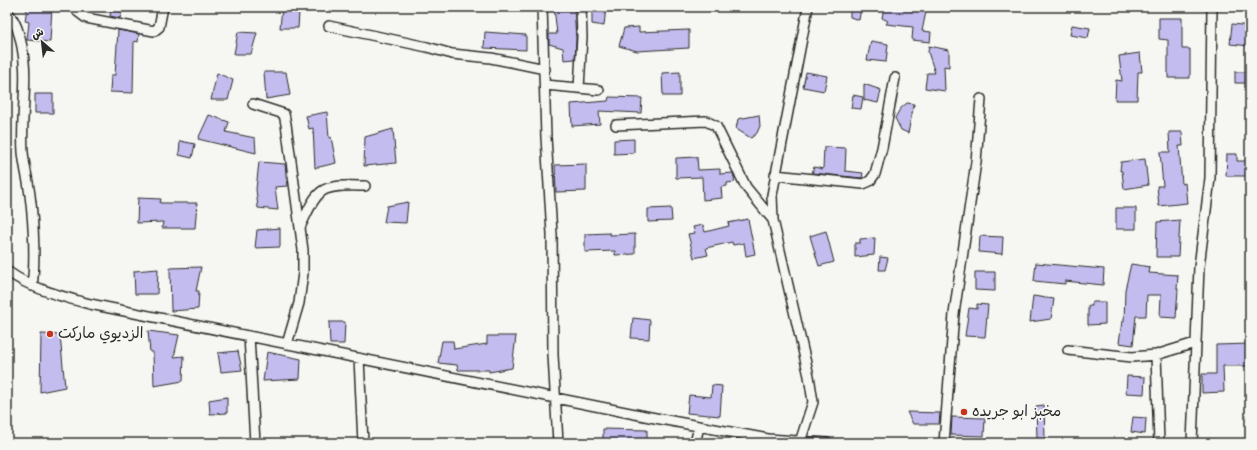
<svg xmlns="http://www.w3.org/2000/svg" width="1257" height="450" font-family="Mynerve,'Playpen Sans Arabic',sans-serif">
<style>
.building{fill:#c3bdef;stroke:#2b2b2b}
.lines{fill:none;stroke-linecap:round;stroke-linejoin:round}
.minor-casing{stroke:#2b2b2b;stroke-width:12}
.minor{stroke:#f6f6f2;stroke-width:9}
.poi-dot{fill:#c8321e;stroke:#f6f6f2;stroke-width:1.5}
.labels{text-anchor:middle;dominant-baseline:central;stroke-width:3.5;stroke-linejoin:round;paint-order:stroke}
.poi-label{font-size:15px;fill:#2b2b2b;stroke:#f6f6f2;text-anchor:start}
</style>
<rect width="100%" height="100%" fill="#f6f6f2"/>
<filter id="ink" filterUnits="userSpaceOnUse"><feTurbulence type="fractalNoise" baseFrequency=".025" numOctaves="2"/><feDisplacementMap in="SourceGraphic" scale="8" xChannelSelector="R" yChannelSelector="G"/><feConvolveMatrix kernelMatrix="1 2 1 2 8 2 1 2 1" color-interpolation-filters="sRGB"/></filter>
<g filter="url(#ink)">
<path class="building" d="M27 7H52L50 42 27 40 29 22 25 21Z
M282 7H296L295 12H299L298 28H280Z
M554 7H574L576 39 575 59 564 60 563 48 549 44V34H557Z
M592 7H606L604 26 592 24Z
M850 7 861 8 859 20 850 17Z
M884 7H927L922 31 931 32 930 42 912 40 913 27 886 24 888 21 882 18Z
M111 10 122 12 120 18 110 16Z
M1159 18H1182V49H1190V78H1168V40L1159 39Z
M1232 24 1250 26V46L1230 44Z
M1072 25 1090 28 1088 38 1070 35Z
M639 27V32L689 30V48L637 51 619 46 624 28Z
M118 30 139 34 138 42 134 41 133 93 110 92 111 75H115Z
M238 32 257 33 251 54H234Z
M485 32 526 35V50L484 48Z
M871 41 888 44 886 62 867 60Z
M929 46 949 50V67L944 66 945 91 925 88 927 73H935L928 52Z
M1140 53 1142 72H1138L1137 100H1115L1116 80 1122 81 1119 56Z
M264 72H286L290 95 266 99Z
M680 72V96H663L662 73Z
M806 72 827 76 824 91 803 87Z
M1235 72H1250V83H1235Z
M217 73 233 80 228 100H211Z
M864 84 881 90 878 103 864 100Z
M35 94H53V113H35Z
M853 95 863 97 861 109 851 108Z
M609 97 642 98 641 113 599 111 600 124 572 126 571 104 608 101Z
M907 103 914 104 908 133 901 130 895 118 900 109Z
M327 112 329 138 331 137 336 163 315 168 313 128 309 129 306 116Z
M209 115 229 122 226 132 255 138 256 153 198 139Z
M759 115 760 126 757 133 751 138 736 129 738 119Z
M393 129 396 163 364 166 365 137Z
M1169 132H1182L1183 146H1179L1182 184 1185 183 1187 203 1159 206 1157 186H1163L1160 152H1170Z
M634 139V153L614 154V140Z
M180 141 195 144 192 158 179 155Z
M824 147 846 148 845 171 863 173 862 178 812 173 814 167 823 169Z
M1227 154H1237V161H1250V176H1226Z
M697 157 698 170 720 169V174L733 173 735 182 727 183V186L721 187 722 198 703 200 702 177 676 178V158Z
M1145 159 1148 185 1124 189 1122 171H1120L1121 162Z
M259 162 285 164 287 186 275 187 278 210 258 208 256 189Z
M586 164V191L556 192 555 165Z
M138 198 161 199 160 203H197L195 228H162L163 222 137 223Z
M408 202 406 223 384 222 387 206Z
M671 208 672 221 648 222V209Z
M1116 208H1136V229H1116Z
M748 219 755 254 746 256 744 243 733 245 732 242 706 248 708 255 694 258 688 234 695 233 693 227 703 225 705 232 729 226 728 223Z
M1180 220 1178 257H1156L1157 222Z
M280 228V247L255 248 257 230Z
M826 231 834 262 819 266 810 236Z
M610 233V235L635 234V254L615 255V251L585 252V234Z
M980 236 1003 237 1002 254 979 252Z
M875 238 874 255 855 257V243H860V239Z
M880 257 888 258 885 270H879Z
M1036 263 1104 269 1103 285 1065 281V284L1034 281Z
M1131 264 1150 267 1149 273 1178 275 1177 289H1178L1176 318 1160 317 1161 295H1147L1146 316H1136L1133 345 1119 343 1122 321 1124 322 1125 290Z
M201 267 196 291H199L198 309 171 311 170 268Z
M158 269 157 294H135L134 271Z
M975 272H995V291L975 290Z
M1033 296 1054 299 1051 319 1030 322Z
M1092 302H1105V324L1088 325V306H1092Z
M977 304 988 305 985 337 965 336 969 308 977 309Z
M633 318 650 320 649 339 631 338Z
M329 322H345L344 344H330Z
M148 331 179 335 174 357 184 356 183 381 154 386 153 352H150Z
M41 334 60 335 65 387 40 392Z
M487 336H516L512 368 489 372V370H458L457 365 438 363 442 341H453L454 349 487 344Z
M1250 344V366H1223L1224 392 1202 393V374H1216V345Z
M238 351 242 370 221 372 218 353Z
M267 352 301 359 300 379 263 381Z
M1127 376 1145 377 1144 394 1126 393Z
M712 385 722 386 720 416 687 413 689 395 711 397Z
M227 397V413L210 414 209 400Z
M1044 405 1045 439H1037L1036 406Z
M907 412 940 413 939 424H913Z
M952 417 985 418 984 436 951 435Z
M1133 417 1146 418 1145 434 1131 432Z
M603 429 647 430V443H603Z"/>
<g class="lines">
<g class="minor-casing">
<path id="minor" d="M75 7 78 12 86 18 154 31 159 27 163 7
M542 7 546 137 552 234 553 355 558 443
M7 13C13 16 14 22 17 28 32 71 20 109 23 152 24 163 26 172 28 182 33 211 36 258 32 286
M329 26 427 47 452 54 491 58 545 69
M545 85 599 90
M579 88 582 37 581 7
M253 104 284 114 286 124 303 250V273L299 303 287 344
M616 125 706 121 716 126 746 187 773 220
M775 175 863 184 870 181 875 174 882 148 895 78
M300 227C306 216 311 200 321 192 331 184 353 186 365 186
M7 271C32 289 60 296 90 304L650 417 768 439 827 443
M249 336 255 443
M1068 350 1132 357 1156 355 1195 343
M1156 355 1159 443
M359 358 363 443
M800 442 813 402 809 376 773 220 772 195 808 7
M695 443 699 427
M944 443 954 314 976 162 981 99
M1192 443 1199 267 1210 178 1212 7"/>
</g>
<use href="#minor" class="minor"/>
</g>
</g>
<g class="poi-dot">
<circle cx="50" cy="334" r="4"/>
<circle cx="964" cy="412" r="4"/>
</g>
<g class="labels">
<g class="poi-label">
<text x="58" y="334">الزديوي ماركت</text>
<text x="972" y="412">مخبز ابو جريده</text>
</g>
</g>
<rect width="1257" height="450" fill="none" stroke="#f6f6f2" stroke-width="24"/>
<rect x="12" y="12" width="1233" height="426" fill="none" stroke="#2b2b2b" stroke-width="1.5" filter="url(#ink)"/>
<g transform="translate(42 42) rotate(332)" stroke="#f6f6f2" stroke-width="3" paint-order="stroke">
<path d="M0-3L7 15L0 10L-7 15Z" fill="#2b2b2b"/>
<text y="-6" font-size="11" font-weight="bold" text-anchor="middle" fill="#2b2b2b">ش</text>
</g>
</svg>
